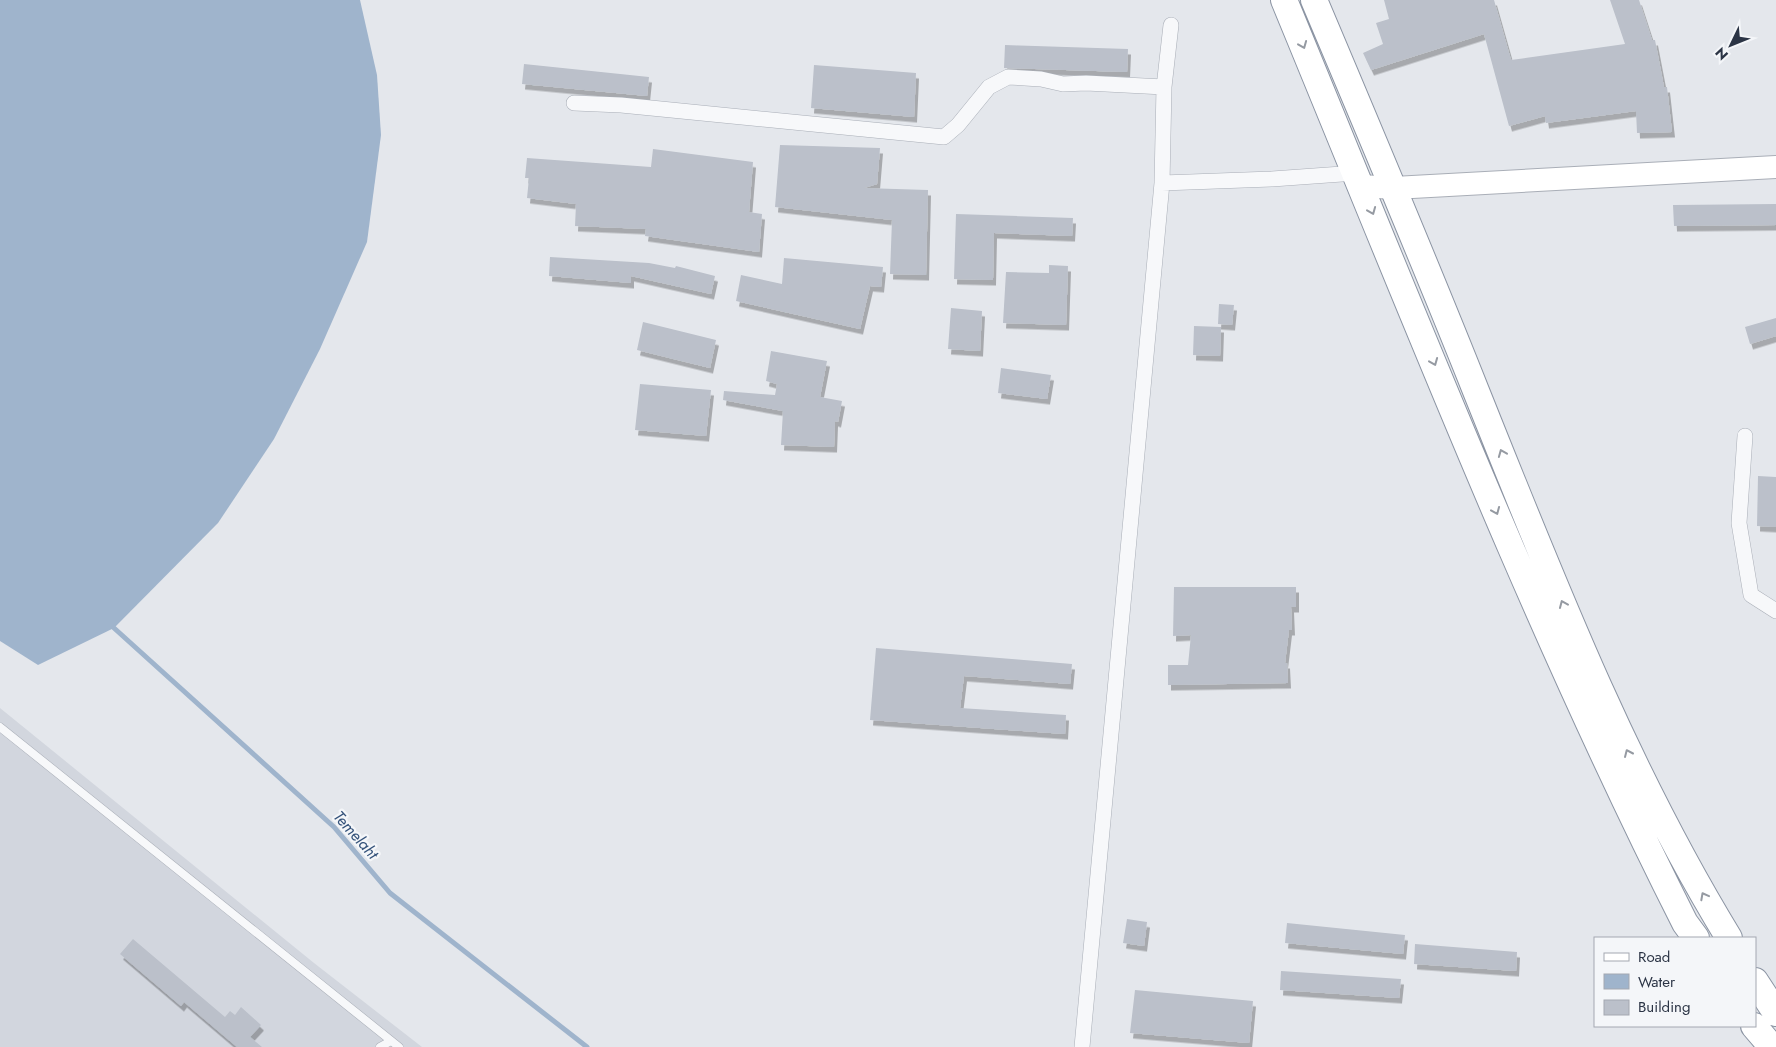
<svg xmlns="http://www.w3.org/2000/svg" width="1776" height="1047" font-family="Jost,sans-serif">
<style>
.built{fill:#d2d6de}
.water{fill:#9fb4cc}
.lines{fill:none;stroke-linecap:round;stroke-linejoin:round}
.stream{stroke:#9fb4cc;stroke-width:5}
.building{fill:#bbc0ca;filter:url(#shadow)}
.service-casing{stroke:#a9aeb7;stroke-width:9}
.minor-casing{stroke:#a9aeb7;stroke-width:16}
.secondary-casing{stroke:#a9aeb7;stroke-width:24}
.trunk-casing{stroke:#8b94a3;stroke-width:28}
.service{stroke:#f7f8fa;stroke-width:8}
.minor{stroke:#f7f8fa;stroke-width:15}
.secondary{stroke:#fff;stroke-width:22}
.trunk{stroke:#fff;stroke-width:26}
.oneway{stroke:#959aa2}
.labels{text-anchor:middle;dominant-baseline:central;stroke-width:4.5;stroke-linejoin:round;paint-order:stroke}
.water-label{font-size:16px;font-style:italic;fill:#34527a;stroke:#f4f6f9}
</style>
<defs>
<filter id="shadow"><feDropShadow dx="3" dy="5.5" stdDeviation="0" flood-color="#0004"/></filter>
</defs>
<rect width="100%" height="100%" fill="#e4e7ec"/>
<path class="built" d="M0 708 314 963 422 1047H0Z"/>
<path class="water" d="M0 0H360L377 75 381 135 367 242 320 349 274 439 218 523 114 628 38 665 0 641Z"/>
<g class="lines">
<path class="stream" d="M114 628 334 827 390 893 587 1047"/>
</g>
<path class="building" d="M1384 0H1494L1511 60 1625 44 1610 0H1639L1652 40H1655L1664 87H1667L1672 132 1637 133 1636 111 1546 123 1545 116 1509 126 1484 34 1371 70 1363 53 1383 44 1376 23 1389 19Z
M1005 45 1128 49 1127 72 1004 68Z
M524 64 649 77 647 96 522 84Z
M814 65 916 73 914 117 811 108Z
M780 145 880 148 877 184 864 188 928 190 926 275 890 274 892 220 775 207Z
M653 149 753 162 749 212 762 214 759 252 645 236 646 229 575 226 576 204 527 198 529 178H525L527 158 651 167Z
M1776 204V225L1674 226 1673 205Z
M956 214 1073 218 1072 236 994 233 993 280 954 279Z
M550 257 649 263 675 268 676 266 715 276 711 294 631 276V283L549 276Z
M784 258 883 267 881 287 870 286 860 329 736 301 741 275 782 284Z
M1049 265 1068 266 1066 325 1003 323 1006 272 1049 273Z
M1219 304 1234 305 1232 325 1218 324Z
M951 308 982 311 980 351 948 349Z
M1776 318V336L1750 344 1745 327Z
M643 322 716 340 710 368 637 350Z
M1194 326 1221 327 1220 356 1193 355Z
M771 351 827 361 820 397 842 401 838 422 835 421 834 447 781 445 783 411 723 400 724 391 775 395 777 384 766 381Z
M1001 368 1051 375 1047 399 998 393Z
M640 384 711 390 706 436 635 430Z
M1758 476 1776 477V527L1757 526Z
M1174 587H1296V607H1291L1292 630H1289L1285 663H1287L1288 683 1168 685V665H1188L1191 635 1173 636Z
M876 648 1072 664 1070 684 964 676 960 708 1066 715 1065 734 870 720Z
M1127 919 1147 922 1144 946 1123 943Z
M1287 923 1405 935 1403 954 1285 943Z
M133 939 225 1017 230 1011 235 1015 241 1007 261 1025 250 1037 262 1047H237L184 1002 181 1006 120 954Z
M1415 944 1517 952 1516 971 1414 964Z
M1281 971 1401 979 1399 998 1280 990Z
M1135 990 1253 1001 1249 1043 1130 1033Z"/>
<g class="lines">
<g class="service-casing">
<path id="service" d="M0 727 399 1047
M380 1047 391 1041"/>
</g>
<g class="minor-casing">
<path id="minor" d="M574 103 621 105 944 137 958 125 989 87 1008 77 1041 79 1063 84 1086 83 1164 87
M1162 183 1272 179 1356 173
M1745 436 1739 523 1751 595 1776 611
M1082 1047 1162 183 1164 87 1171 25"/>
</g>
<g class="secondary-casing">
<path id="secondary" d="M1361 186 1394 188 1776 167"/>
</g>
<g class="trunk-casing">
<path id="trunk" d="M1284 0C1412 310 1534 624 1685 923L1696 938
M1314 0C1369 130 1424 260 1476 391 1551 578 1624 766 1729 938
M1755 981 1776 1013
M1754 1026 1772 1047"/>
</g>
<use href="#service" class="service"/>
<use href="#minor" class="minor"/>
<use href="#secondary" class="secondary"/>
<use href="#trunk" class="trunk"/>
</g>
<defs><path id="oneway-chevron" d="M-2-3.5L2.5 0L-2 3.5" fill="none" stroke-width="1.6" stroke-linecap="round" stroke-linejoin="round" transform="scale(1.25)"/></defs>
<g class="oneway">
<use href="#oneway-chevron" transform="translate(1303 45) rotate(68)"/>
<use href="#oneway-chevron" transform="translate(1372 211) rotate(68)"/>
<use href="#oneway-chevron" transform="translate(1434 362) rotate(68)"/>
<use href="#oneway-chevron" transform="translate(1502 453) rotate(-112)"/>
<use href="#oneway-chevron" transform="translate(1496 511) rotate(67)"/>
<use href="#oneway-chevron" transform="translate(1563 604) rotate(-113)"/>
<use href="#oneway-chevron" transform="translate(1628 753) rotate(-114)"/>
<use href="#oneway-chevron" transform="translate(1704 896) rotate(-118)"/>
</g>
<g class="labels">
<g class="water-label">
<text transform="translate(356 835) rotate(48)">Temelaht</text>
</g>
</g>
<rect x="1594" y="937" width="162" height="90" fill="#f4f6f9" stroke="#a4a8b1"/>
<rect x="1604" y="953" width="25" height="8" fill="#ffffff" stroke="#a4a8b1"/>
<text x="1638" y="962" font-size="15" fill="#2b3445">Road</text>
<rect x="1604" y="974" width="25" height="15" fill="#9fb4cc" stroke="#a4a8b1"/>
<text x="1638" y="987" font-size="15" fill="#2b3445">Water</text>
<rect x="1604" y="1000" width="25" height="15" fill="#bbc0ca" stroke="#a4a8b1"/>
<text x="1638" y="1012" font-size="15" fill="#2b3445">Building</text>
<g transform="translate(1731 45) rotate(227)" stroke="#f4f6f9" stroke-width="4" paint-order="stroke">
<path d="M0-4L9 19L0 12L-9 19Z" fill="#2b3445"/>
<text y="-8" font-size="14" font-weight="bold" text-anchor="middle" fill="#2b3445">N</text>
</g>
</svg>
